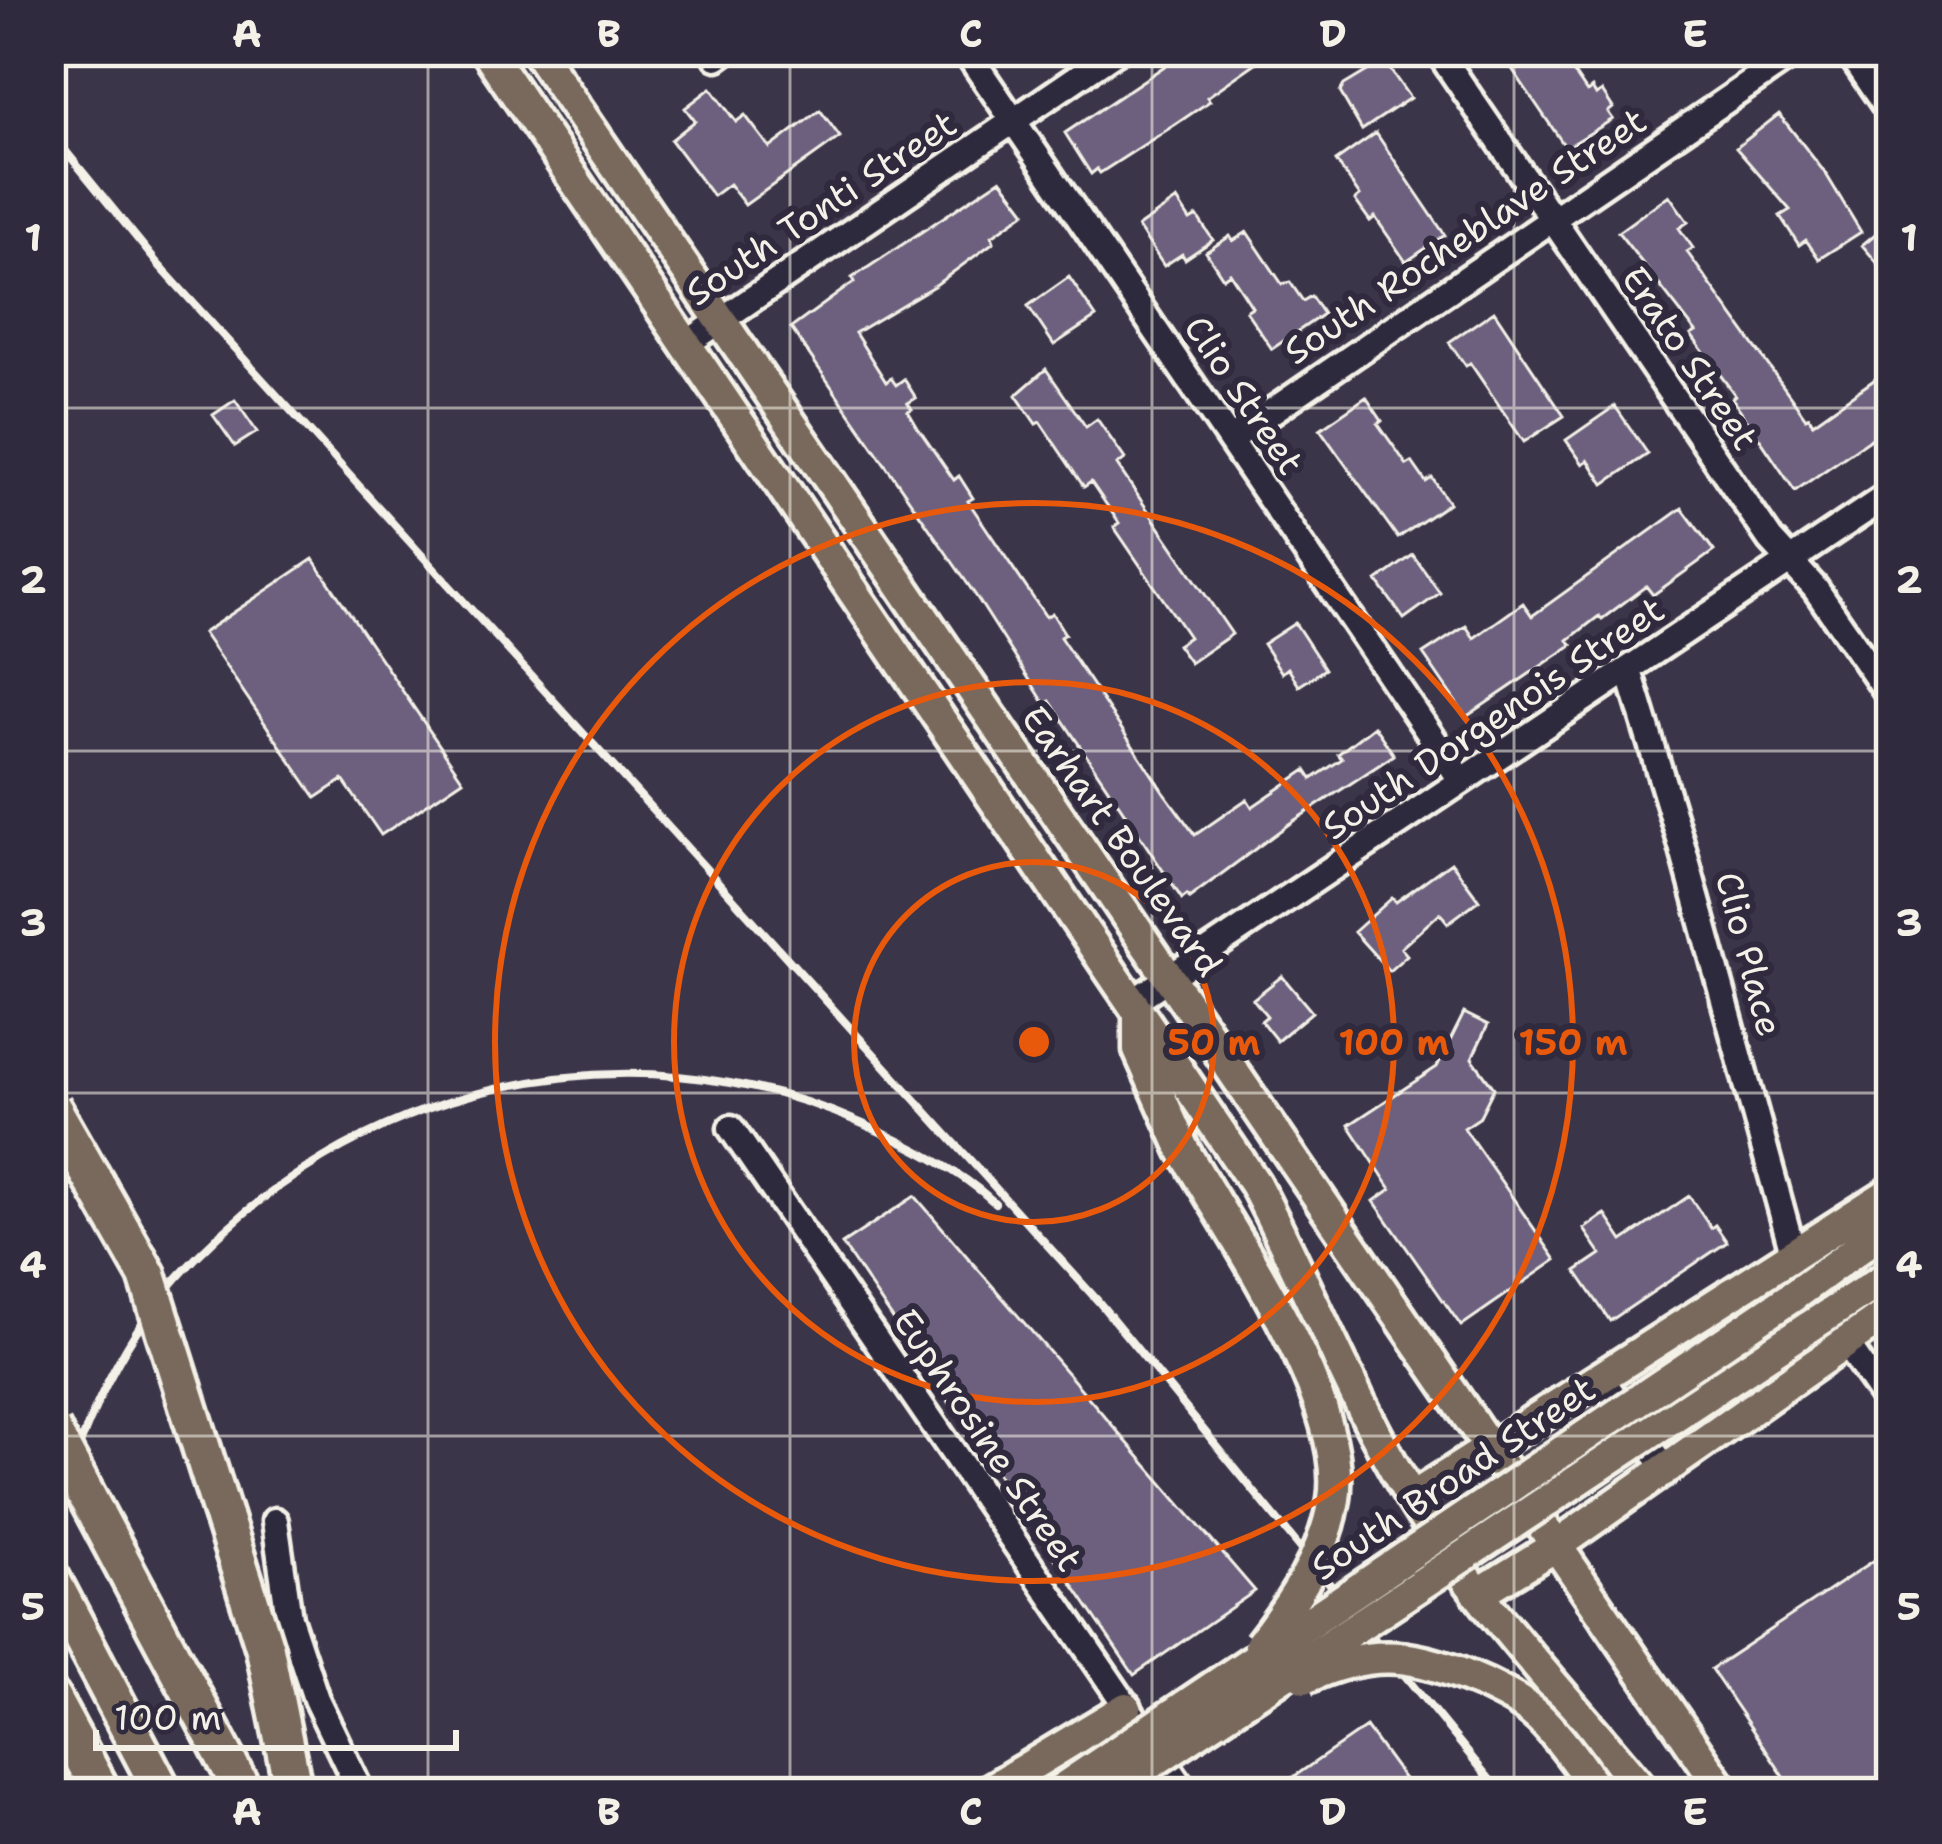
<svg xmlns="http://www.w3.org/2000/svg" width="1942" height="1844" font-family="'Shantell Sans',sans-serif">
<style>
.building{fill:#6c617e;stroke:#f4f1e8;stroke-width:3}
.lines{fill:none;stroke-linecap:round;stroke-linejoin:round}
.minor-casing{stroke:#f4f1e8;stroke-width:33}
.major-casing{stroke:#f4f1e8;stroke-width:39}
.highway-casing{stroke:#f4f1e8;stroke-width:45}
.minor{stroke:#2f2a3d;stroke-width:24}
.major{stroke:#78695c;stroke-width:30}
.highway{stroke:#78695c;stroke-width:36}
.rail{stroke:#f4f1e8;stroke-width:8}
.major-bridge-casing{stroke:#f4f1e8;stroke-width:39;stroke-linecap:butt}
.highway-bridge-casing{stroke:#f4f1e8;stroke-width:45;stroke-linecap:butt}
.major-bridge{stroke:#78695c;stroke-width:30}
.highway-bridge{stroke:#78695c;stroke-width:36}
.grid{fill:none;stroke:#f4f1e8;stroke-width:3;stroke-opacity:0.55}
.ring{fill:none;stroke:#e8590c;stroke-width:6}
.labels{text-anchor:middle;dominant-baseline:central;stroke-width:12;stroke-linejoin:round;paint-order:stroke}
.street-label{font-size:36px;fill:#f4f1e8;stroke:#2f2a3d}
.centre{fill:#e8590c;stroke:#2f2a3d;stroke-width:6}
.ring-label{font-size:36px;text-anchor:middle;font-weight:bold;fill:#e8590c;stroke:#2f2a3d;stroke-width:12;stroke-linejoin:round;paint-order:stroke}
.neatline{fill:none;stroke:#f4f1e8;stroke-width:4.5}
.grid-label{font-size:39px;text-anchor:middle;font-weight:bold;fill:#f4f1e8}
</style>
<rect width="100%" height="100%" fill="#3b354a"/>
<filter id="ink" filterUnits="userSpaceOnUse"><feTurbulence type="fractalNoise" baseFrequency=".00833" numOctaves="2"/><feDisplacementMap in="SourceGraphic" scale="24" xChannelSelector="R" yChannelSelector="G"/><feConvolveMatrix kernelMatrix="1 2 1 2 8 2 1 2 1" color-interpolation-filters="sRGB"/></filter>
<g filter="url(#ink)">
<path class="building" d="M1187 51H1273L1207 97 1210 101 1176 124 1100 173 1097 169 1091 174 1065 133Z
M1500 51H1559L1587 92 1592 88 1596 95 1602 91 1613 108 1608 112 1613 119 1566 148Z
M1384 61 1410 98 1362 130 1340 92 1344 85Z
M711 88 736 122 745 115 770 148 820 110 840 137 745 205 729 184 713 196 671 140 695 121 685 108Z
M1779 114 1826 174 1861 232 1819 259 1806 240 1799 245 1780 216 1790 210 1736 148Z
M1376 133 1445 235 1406 262 1375 217 1370 221 1355 200 1360 196 1336 161Z
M1001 179 1026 212 992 236 994 242 937 284 855 333 886 382 891 378 896 385 904 379 916 398 908 403 912 409 908 411 918 428 954 480 959 476 973 498 968 501 1046 617 1052 613 1065 634 1060 637 1165 794 1195 835 1247 799 1252 807 1306 770 1312 779 1342 759 1338 754 1374 726 1394 755 1289 824 1189 898 1187 895 1182 899 1050 701 1045 704 976 596 791 328 854 282 852 278Z
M1669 195 1688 222 1679 228 1693 248 1687 252 1806 418 1809 416 1813 423 1891 368V425L1795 491 1732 398 1735 395 1691 335 1696 332 1618 232Z
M1177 200 1190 220 1197 216 1213 240 1185 259 1182 254 1164 266 1138 227Z
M1891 221V279L1862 245Z
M1247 232 1282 284 1290 282 1303 301 1311 296 1323 314 1272 349 1246 311 1252 307 1230 273 1223 278 1206 252 1230 236 1233 241Z
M1069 277 1096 317 1054 345 1028 306Z
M1494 311 1564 416 1524 442 1470 363 1466 366 1449 342Z
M1046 369 1086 427 1097 419 1125 459 1117 465 1232 634 1190 663 1177 645 1189 637 1114 527 1119 523 1091 482 1084 487 1040 422 1036 424 1016 395Z
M1366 397 1382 421 1378 424 1407 465 1412 462 1426 482 1432 478 1449 503 1398 538 1320 429Z
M235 400 257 432 235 446 213 415Z
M1615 406 1648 454 1604 484 1588 460 1583 464 1566 440Z
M1682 508 1714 551 1653 595 1646 586 1602 619 1599 616 1568 640 1572 645 1466 717 1423 654 1466 626 1474 638 1523 603 1532 616Z
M1413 555 1440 593 1404 619 1377 581Z
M313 559 463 780 381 835 343 780 316 798 203 633Z
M1295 623 1325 669 1299 686 1288 668 1282 673 1263 644Z
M1451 862 1479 900 1448 923 1440 913 1401 948 1407 955 1389 971 1354 932 1392 898 1396 902Z
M1282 976 1312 1012 1277 1041 1261 1021 1267 1016 1253 999Z
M1464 1013 1488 1025 1472 1058 1494 1088 1479 1118 1464 1128 1556 1260 1461 1326 1374 1201 1391 1189 1349 1125 1437 1067Z
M915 1196 1255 1591 1134 1675 842 1244Z
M1689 1196 1711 1228 1715 1225 1727 1242 1610 1321 1576 1271 1601 1254 1584 1229 1605 1214 1623 1241Z
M1891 1549V1793H1795L1711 1669Z
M1366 1727 1414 1793H1270Z"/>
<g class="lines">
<g class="minor-casing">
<path id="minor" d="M966 51 1461 780
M1438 51 1770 539 1815 588 1891 698
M1848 51 1891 114
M717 57 725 51
M686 344 1116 51
M1230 440 1798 51
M1629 671 1682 846 1794 1256
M1134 1001 1891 493
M731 1128 1186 1793
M1847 1344 1891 1408
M1600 1377 1666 1469
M275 1521 289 1618 316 1699 361 1793"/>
</g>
<g class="major-casing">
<path id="major" d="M487 51 1255 1184C1309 1287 1351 1397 1411 1497 1477 1605 1565 1695 1645 1793
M537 51 1725 1793
M1139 1012V1050L1183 1149
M1793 1296 1891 1224
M1809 1327 1891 1274
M1412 1498 1891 1192
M1478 1594 1557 1545 1891 1311
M985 1793 1126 1708"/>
</g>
<g class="highway-casing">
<path id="highway" d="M51 1579 163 1793
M51 1698 102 1793"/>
</g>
<use href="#minor" class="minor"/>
<use href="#major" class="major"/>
<use href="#highway" class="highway"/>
<path class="rail" d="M51 133 157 263 1098 1301 1501 1793
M51 1527C79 1439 114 1348 177 1278 350 1085 625 1018 863 1124 908 1144 958 1169 995 1203
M51 1791V1793"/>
<g class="major-bridge-casing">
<path id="major-bridge" d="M1183 1149C1231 1234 1349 1402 1334 1499 1325 1555 1294 1601 1260 1645
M1305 1678C1374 1646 1418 1654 1485 1684 1505 1694 1525 1703 1541 1719 1563 1741 1581 1768 1599 1793
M1056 1793 1793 1296
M1106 1793 1809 1327"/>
</g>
<g class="highway-bridge-casing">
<path id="highway-bridge" d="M51 1106 147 1275 265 1649 294 1793
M51 1429 244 1793"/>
</g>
<use href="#major-bridge" class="major-bridge"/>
<use href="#highway-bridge" class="highway-bridge"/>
</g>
</g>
<path class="grid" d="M428 51V1793M790 51V1793M1152 51V1793M1514 51V1793M51 408H1891M51 751H1891M51 1093H1891M51 1436H1891"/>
<g class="ring">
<circle cx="1034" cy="1042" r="180"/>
<circle cx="1034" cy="1042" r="360"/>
<circle cx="1034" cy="1042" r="539"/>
</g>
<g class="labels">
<g class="street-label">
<text transform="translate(821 208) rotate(-34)">South Tonti Street</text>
<text transform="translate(1465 236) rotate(-34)">South Rocheblave Street</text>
<text transform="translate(1690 358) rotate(56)">Erato Street</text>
<text transform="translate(1244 395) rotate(56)">Clio Street</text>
<text transform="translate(1493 718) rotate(-34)">South Dorgenois Street</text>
<text transform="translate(1122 841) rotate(55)">Earhart Boulevard</text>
<text transform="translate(1749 954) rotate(75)">Clio Place</text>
<text transform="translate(988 1440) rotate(56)">Euphrosine Street</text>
<text transform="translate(1453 1478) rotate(-34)">South Broad Street</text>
</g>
</g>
<circle cx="1034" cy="1042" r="18" class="centre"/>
<g class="ring-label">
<text x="1214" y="1055">50 m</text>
<text x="1394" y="1055">100 m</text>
<text x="1573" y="1055">150 m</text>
</g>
<rect width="1942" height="1844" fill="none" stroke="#2f2a3d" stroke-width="132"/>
<path d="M96 1730v18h360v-18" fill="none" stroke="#f4f1e8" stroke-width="6"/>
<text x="114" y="1730" font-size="36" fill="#f4f1e8" stroke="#2f2a3d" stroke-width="9" paint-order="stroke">100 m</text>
<rect x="66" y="66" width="1810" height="1712" class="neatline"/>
<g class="grid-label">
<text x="247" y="47">A</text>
<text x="609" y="47">B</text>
<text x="971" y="47">C</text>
<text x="1333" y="47">D</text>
<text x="1695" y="47">E</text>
<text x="33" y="251">1</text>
<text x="1909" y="251">1</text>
<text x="33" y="593">2</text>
<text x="1909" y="593">2</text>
<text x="33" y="936">3</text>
<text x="1909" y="936">3</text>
<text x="33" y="1278">4</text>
<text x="1909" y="1278">4</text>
<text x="33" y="1620">5</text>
<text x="1909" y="1620">5</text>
<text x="247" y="1825">A</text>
<text x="609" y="1825">B</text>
<text x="971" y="1825">C</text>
<text x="1333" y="1825">D</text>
<text x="1695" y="1825">E</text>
</g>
</svg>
